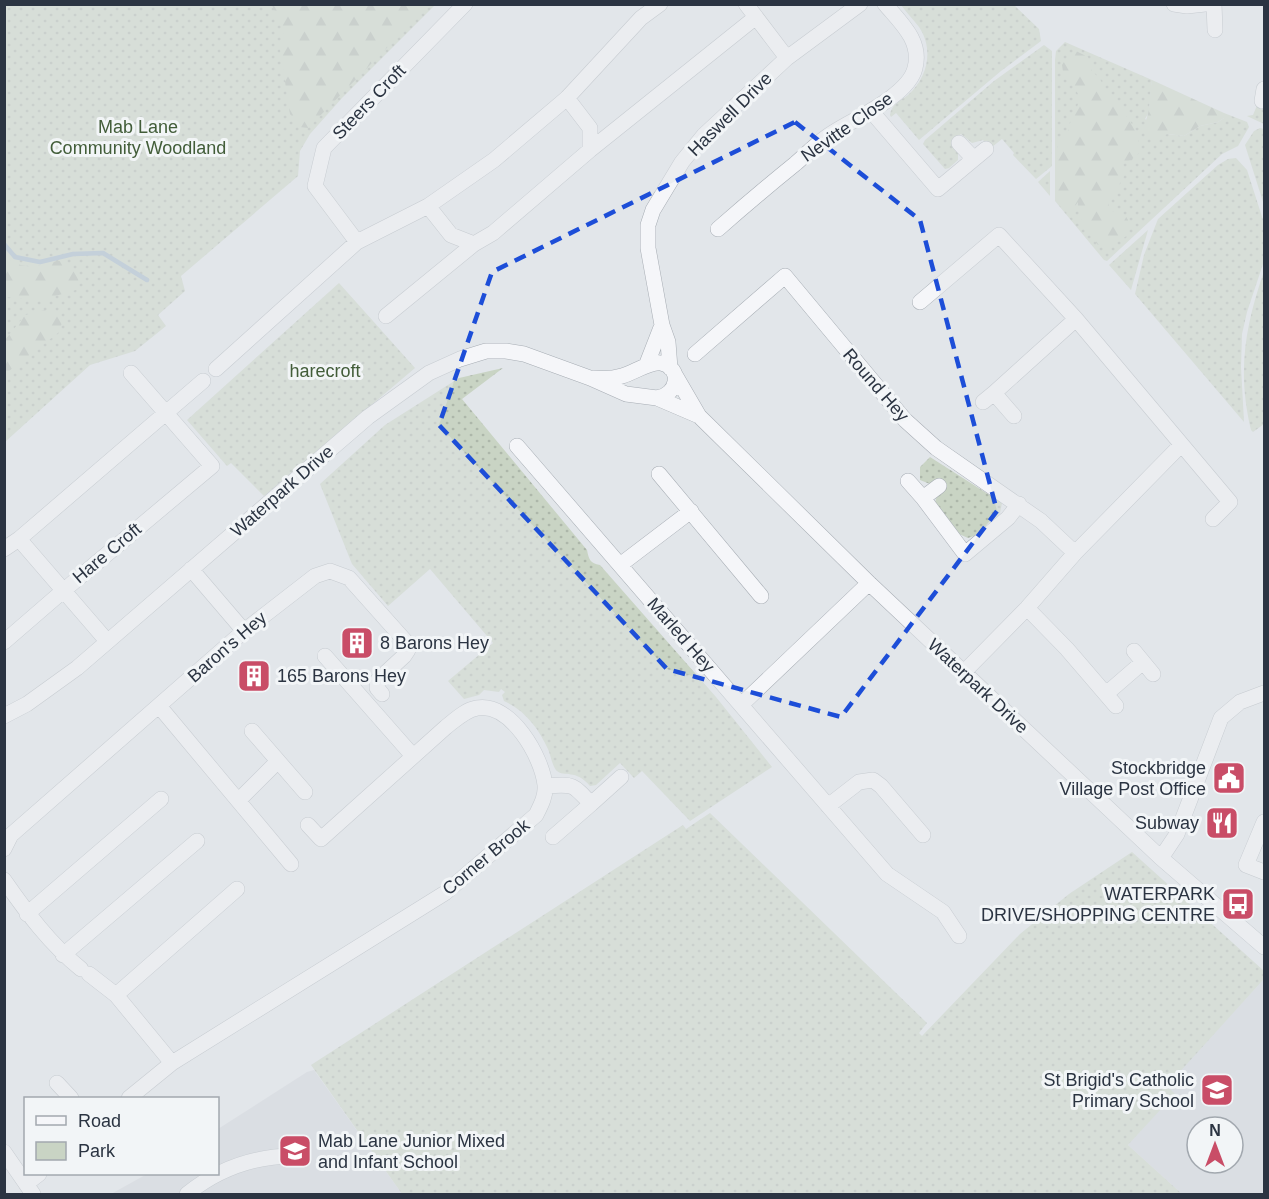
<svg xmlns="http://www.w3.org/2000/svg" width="1269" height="1199" font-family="Arial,sans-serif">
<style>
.built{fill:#d1d5dc;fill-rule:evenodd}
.green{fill:url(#green-dots)}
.forest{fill:url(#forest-firs)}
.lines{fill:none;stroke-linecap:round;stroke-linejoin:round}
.stream{stroke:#9fb5c8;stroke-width:4.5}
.minor-casing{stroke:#a7adb4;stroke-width:16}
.minor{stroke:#f5f6f9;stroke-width:15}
.marked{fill:none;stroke:#1d4ed8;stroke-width:4.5;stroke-dasharray:12 8;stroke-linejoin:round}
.labels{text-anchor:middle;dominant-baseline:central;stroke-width:6;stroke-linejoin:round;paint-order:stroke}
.street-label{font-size:18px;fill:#2b3442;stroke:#f2f5f7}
.park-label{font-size:18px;fill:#425d39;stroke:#f2f5f7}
.poi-label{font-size:18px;fill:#2b3442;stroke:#f2f5f7;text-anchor:end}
</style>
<defs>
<pattern id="green-dots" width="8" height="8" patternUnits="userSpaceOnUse" patternTransform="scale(1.5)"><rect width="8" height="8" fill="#c9d4c4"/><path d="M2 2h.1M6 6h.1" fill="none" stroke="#adb7aa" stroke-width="1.8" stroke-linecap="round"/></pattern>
<pattern id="forest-firs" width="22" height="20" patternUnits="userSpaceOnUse" patternTransform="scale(1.5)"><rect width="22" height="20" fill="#c9d4c4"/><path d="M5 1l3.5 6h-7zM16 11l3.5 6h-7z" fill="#adb7aa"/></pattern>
</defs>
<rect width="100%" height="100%" fill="#e2e6ea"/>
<path class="built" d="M1264 979V1194H1182L1128 1145 1174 1094 1166 1086ZM1197 1127H1233V1163H1197Z
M314 1070 402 1194H111L147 1174H218V1129L307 1072Z"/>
<path class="green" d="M5 5H435L342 98 310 134 300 151 298 176 181 276 185 291 158 315 166 326 135 351 90 365 5 442Z
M901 5H1014L1039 29 1041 41 1001 71 919 140 896 113 891 117 890 115C891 105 900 101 908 95 928 77 934 49 919 27 913 19 906 12 901 5Z
M1065 42 1152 80 1149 112 1145 119 1167 134 1184 136 1200 126 1218 122 1224 118V113L1247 122 1249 127 1238 146 1222 154 1107 261 1104 260 1055 201V60L1056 51Z
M1044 45 1052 51V166L1036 179 1013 155 1014 153 1002 139 992 147H989L983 140 972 143 961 134 952 141 958 151V160L949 168 945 169 923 144 925 140 994 81Z
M1258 103 1264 105V124L1247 116 1253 115Z
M1260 128 1264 129V205L1245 145 1254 131Z
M1236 158 1247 170 1264 223V261L1247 312 1242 334 1241 367 1244 422 1135 294 1144 255 1158 219 1218 165 1228 159Z
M1050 171V196L1038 182Z
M1148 230 1131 290 1109 265Z
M1264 271V424L1253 432 1251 430C1237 371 1245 327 1264 271Z
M339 283 415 368 264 496 231 463 227 466 187 420Z
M503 368 462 399 587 550C589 560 590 563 600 565L716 697 772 767 690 821 642 771 634 778 620 763 596 785 590 786C576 769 564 777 557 771 552 766 551 756 548 749 539 729 525 710 504 701L502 695 505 692 501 689 499 692 484 690 479 695 464 699 448 681 493 643 430 569 388 606 352 564 320 484 385 425 459 378Z
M930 457 1002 503 1000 513 974 536 968 538 959 534 935 502 937 496 930 484 920 480V467Z
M710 813 927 1023 919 1033 922 1036 1020 934 1069 894 1132 852 1264 971V979L1167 1086 1175 1094 1128 1145 1182 1194H402L311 1065 683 825 686 829Z"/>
<path class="forest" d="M272 5H429L308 128 300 127 290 114 280 49 284 37 282 28Z
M1076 51 1088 57 1092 71 1100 79 1110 98 1119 103C1129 125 1140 125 1139 153L1131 160 1122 163 1126 170C1124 179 1113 194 1108 203L1111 211 1125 215 1128 220V235L1113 245H1098C1088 231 1077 220 1078 202L1072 210H1067L1055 197 1058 142 1062 135 1068 132C1070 118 1077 110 1080 98L1074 86 1064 78 1062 65 1069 54Z
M1152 80 1224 113V118L1218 122 1200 126 1184 136 1168 134 1154 138 1150 137C1141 126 1147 121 1149 109 1150 100 1150 90 1152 80Z
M5 255C15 267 30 268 45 265 49 264 54 261 59 261 73 261 80 277 79 289L42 300 5 297Z
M45 310 58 315 62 323 58 333 5 374V340L25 315Z"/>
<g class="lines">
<path class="stream" d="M4 244 15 257 40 262 73 254 103 253 147 280"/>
<g class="minor-casing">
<path id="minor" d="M746 4 787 58
M1174 4 1187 6 1205 4
M1214 4 1215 30
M1262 101 1264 89
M872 112 938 189 974 159
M959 143 974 159 986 149
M590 150 756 17
M428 206 451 235 474 244 493 233 590 150V128L567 98
M718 229C743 207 769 185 795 164 808 153 820 140 834 132 856 118 909 95 915 68 922 41 901 23 885 4
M357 242 315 186 324 148 465 4
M920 302 999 235 1076 319 1230 502 1213 519
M386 316 474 244
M695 354 785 276 905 420 936 448 1041 521 1075 553
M646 366 662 325
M670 368 668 342 662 325 648 248V225L653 210 682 162 704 135 787 58 860 4
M216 369 357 242 428 206 494 160 567 98 641 18 660 4
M674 373 699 416 869 583 1161 858 1264 947
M593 378C603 379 612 379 622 376 633 373 651 361 661 363 683 368 678 395 657 398
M994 393 1076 319
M983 402 994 393 1014 416
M517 446 887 874 943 912 959 936
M659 474 761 596
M908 481 923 498 939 486
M923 498 965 554 1008 518 1019 504
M19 539 107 641
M4 549 19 539 203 381
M620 565 691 511
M191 569 244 631
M1027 608 1067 649 1116 706
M4 642 63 591 212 466 131 373
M1134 651 1153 674
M325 656 413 756
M963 673 1027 608 1075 553 1181 445
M1106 694 1143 662
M741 705 869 583
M159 706 291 864
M4 716 27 704 77 668 368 417 429 373 460 359 486 351H506L524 354 590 378 626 394 657 398 699 416
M252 731 305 792
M545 786C573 784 572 783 591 804L553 837
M239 800 277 762
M591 804 621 777
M828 806 859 782 873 780 881 786 923 835
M1264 822 1246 865 1264 872
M4 849 11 835 244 631 315 576 330 571 349 578 407 643 408 650 404 656 378 680 377 688 382 694
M1161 858 1177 834 1221 718 1240 702 1264 693
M4 880C27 913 50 944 81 969
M27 914 161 799
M63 955 197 841
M89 974 116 995 172 1063
M116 995 237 889
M57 1083 71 1098
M129 1098 172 1063 445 893 536 815C541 805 546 796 545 785 542 757 511 702 477 708 465 710 455 720 446 727L321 839 308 825
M4 1152 33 1194
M26 1184 39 1174
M187 1194C217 1170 254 1156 294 1156"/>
</g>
<use href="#minor" class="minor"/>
</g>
<path d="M0 0H1269V1199H0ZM795 122 920 220 997 511 841 717 667 669 439 425 492 272Z" fill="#e2e6ea" fill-opacity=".55" fill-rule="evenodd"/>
<path class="marked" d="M795 122 920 220 997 511 841 717 667 669 439 425 492 272Z"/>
<defs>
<g id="building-square" transform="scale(1.725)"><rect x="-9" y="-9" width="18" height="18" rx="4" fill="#c94d67" stroke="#f2f5f7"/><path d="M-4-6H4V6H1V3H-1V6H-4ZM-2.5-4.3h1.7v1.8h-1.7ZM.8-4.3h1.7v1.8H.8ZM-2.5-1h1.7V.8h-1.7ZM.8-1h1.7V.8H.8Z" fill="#fff"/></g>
<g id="civic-square" transform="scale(1.725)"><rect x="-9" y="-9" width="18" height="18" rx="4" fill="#c94d67" stroke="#f2f5f7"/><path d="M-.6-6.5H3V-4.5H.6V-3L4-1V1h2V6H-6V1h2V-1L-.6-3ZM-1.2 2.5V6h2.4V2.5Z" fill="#fff"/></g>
<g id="restaurant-square" transform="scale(1.725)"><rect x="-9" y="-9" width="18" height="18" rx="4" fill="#c94d67" stroke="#f2f5f7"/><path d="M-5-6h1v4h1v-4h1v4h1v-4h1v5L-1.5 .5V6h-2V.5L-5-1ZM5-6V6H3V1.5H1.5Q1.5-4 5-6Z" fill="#fff"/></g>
<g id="bus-square" transform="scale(1.725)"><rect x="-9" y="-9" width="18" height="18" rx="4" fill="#c94d67" stroke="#f2f5f7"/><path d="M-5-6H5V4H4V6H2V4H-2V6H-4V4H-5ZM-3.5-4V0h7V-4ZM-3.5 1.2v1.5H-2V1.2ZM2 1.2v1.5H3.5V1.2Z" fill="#fff"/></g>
<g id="school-square" transform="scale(1.725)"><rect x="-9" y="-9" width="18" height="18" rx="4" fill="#c94d67" stroke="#f2f5f7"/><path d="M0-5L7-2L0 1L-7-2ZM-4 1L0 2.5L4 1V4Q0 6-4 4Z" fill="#fff"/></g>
</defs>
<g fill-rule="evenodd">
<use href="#building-square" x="357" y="643"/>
<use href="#building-square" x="254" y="676"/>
<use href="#civic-square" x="1229" y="778"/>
<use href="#restaurant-square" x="1222" y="823"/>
<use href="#bus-square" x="1238" y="904"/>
<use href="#school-square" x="1217" y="1090"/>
<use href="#school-square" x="295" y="1151"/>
</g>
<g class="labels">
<g class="street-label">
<text transform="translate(369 102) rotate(-46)">Steers Croft</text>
<text transform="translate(730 114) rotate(-45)">Haswell Drive</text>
<text transform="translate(847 127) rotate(-35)">Nevitte Close</text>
<text transform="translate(876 385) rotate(49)">Round Hey</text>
<text transform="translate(282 491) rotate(-41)">Waterpark Drive</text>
<text transform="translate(107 553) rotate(-40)">Hare Croft</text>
<text transform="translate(681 635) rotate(49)">Marled Hey</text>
<text transform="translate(227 647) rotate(-41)">Baron's Hey</text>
<text transform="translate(978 686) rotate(43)">Waterpark Drive</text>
<text transform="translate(486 857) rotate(-40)">Corner Brook</text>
</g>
<g class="park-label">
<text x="138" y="127">Mab Lane<tspan x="138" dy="21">Community Woodland</tspan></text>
<text x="325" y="371">harecroft</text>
</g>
<g class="poi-label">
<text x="380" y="643" text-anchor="start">8 Barons Hey</text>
<text x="277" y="676" text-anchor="start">165 Barons Hey</text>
<text x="1206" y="768">Stockbridge<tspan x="1206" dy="21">Village Post Office</tspan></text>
<text x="1199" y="823">Subway</text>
<text x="1215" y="894">WATERPARK<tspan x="1215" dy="21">DRIVE/SHOPPING CENTRE</tspan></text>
<text x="1194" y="1080">St Brigid's Catholic<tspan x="1194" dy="21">Primary School</tspan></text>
<text x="318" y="1141" text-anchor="start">Mab Lane Junior Mixed<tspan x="318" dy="21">and Infant School</tspan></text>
</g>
</g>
<rect width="1269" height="1199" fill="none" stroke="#2b3442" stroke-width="12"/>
<rect x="24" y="1097" width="195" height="78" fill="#f2f5f7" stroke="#a2a8af" stroke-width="1.5"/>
<rect x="36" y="1116" width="30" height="9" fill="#f5f6f9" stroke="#a2a8af" stroke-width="1.5"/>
<text x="78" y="1127" font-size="18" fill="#2b3442">Road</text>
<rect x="36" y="1142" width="30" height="18" fill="#c9d4c4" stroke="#a2a8af" stroke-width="1.5"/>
<text x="78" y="1157" font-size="18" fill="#2b3442">Park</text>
<g transform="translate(1215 1145)"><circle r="28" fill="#f2f5f7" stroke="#a2a8af" stroke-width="1.5"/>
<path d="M0-4.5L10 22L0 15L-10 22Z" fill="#c94d67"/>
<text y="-9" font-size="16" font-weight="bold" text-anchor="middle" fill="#2b3442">N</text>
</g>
</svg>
